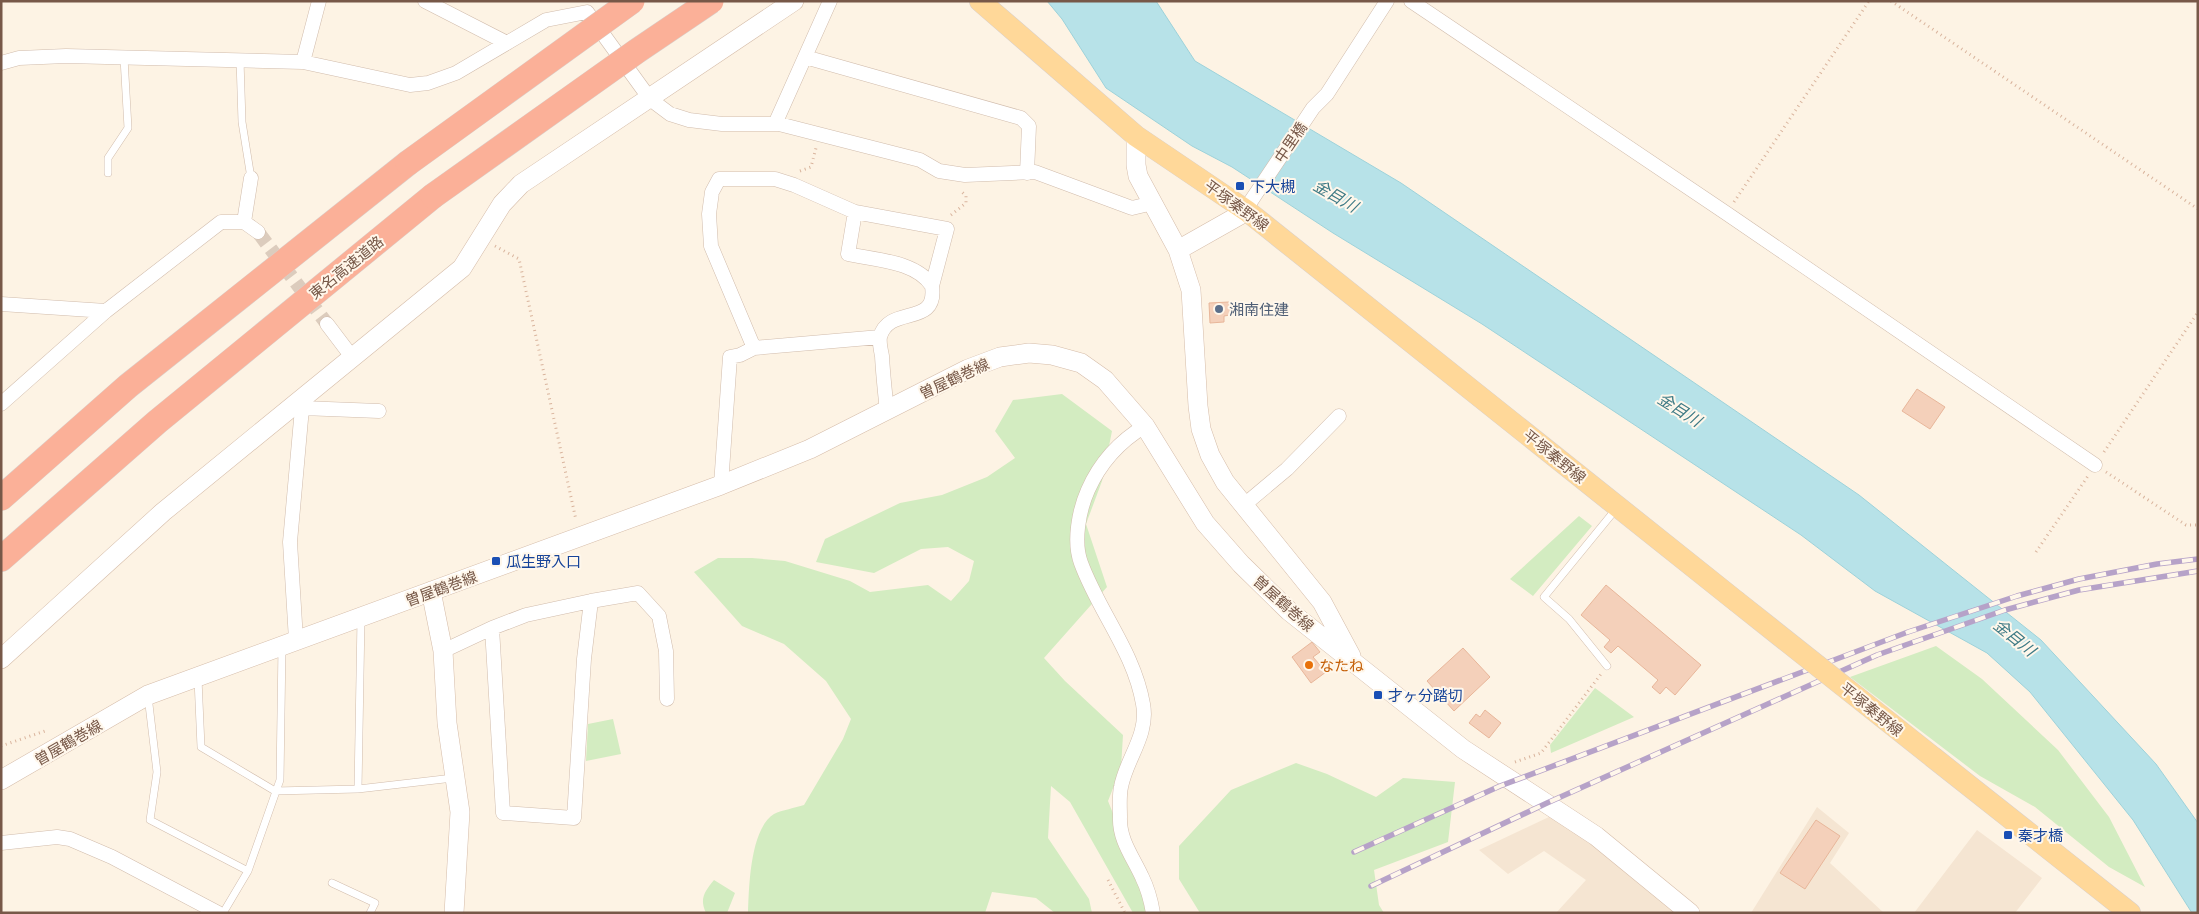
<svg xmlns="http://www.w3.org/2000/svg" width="2199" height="914" font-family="'Exo 2','Noto Sans JP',sans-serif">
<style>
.residential{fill:#f5e5d2}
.green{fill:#d3ecc1}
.water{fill:#b7e2e8;stroke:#9dd2da}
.building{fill:#f4d0ba;stroke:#e8b69a}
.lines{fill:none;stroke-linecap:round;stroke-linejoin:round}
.street-tunnel{stroke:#dcccbd;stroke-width:14;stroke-dasharray:14 7;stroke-linecap:butt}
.lane-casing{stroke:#d1bcac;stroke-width:8}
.street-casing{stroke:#d1bcac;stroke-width:15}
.secondary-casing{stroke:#d5bca9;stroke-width:20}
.primary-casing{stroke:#d9d0cc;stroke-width:22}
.highway-casing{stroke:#d9d0cc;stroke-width:26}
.path{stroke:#d9b49d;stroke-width:3;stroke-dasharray:1 4;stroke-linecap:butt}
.lane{stroke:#fff;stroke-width:7}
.street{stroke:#fff;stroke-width:14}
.secondary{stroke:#fff;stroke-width:19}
.primary{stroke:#ffd899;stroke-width:21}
.highway{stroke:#fbb098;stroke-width:25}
.rail-casing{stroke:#b6a2c8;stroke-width:5.5}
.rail{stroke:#fff7eb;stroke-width:4;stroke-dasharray:11;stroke-linecap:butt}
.primary-bridge-casing{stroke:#d9d0cc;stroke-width:22;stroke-linecap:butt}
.highway-bridge-casing{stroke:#d9d0cc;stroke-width:26;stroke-linecap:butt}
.primary-bridge{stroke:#ffd899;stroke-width:21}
.highway-bridge{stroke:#fbb098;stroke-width:25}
.transit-dot{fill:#1a4fb4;stroke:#fff7eb;stroke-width:2}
.service-dot{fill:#5c6f8a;stroke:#fff7eb;stroke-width:2}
.food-dot{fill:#e8710a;stroke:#fff7eb;stroke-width:2}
.labels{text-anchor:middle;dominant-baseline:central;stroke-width:4;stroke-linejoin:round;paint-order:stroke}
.street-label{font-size:15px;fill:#775848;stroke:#fff7eb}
.transit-label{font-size:15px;fill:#164399;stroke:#fff7eb;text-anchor:start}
.service-label{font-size:15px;fill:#4e5e75;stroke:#fff7eb;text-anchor:start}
.food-label{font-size:15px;fill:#c56008;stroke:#fff7eb;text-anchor:start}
.water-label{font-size:16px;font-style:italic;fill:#3e7a85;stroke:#fff7eb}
</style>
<rect width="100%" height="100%" fill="#fdf3e4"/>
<path class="residential" d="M1817 807 1849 833 1830 863 1884 913H1751Z
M1551 816 1608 853 1683 913H1556L1586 880 1544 851 1508 874 1479 850Z
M1977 830 2042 878 2015 913H1914Z"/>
<path class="green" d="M1062 394 1112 431 1102 481 1086 524 1107 587 1044 658 1065 681 1123 735 1121 768 1108 801 1139 878 1148 913H1133L1070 802 1051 786 1048 838 1089 899 1092 913H1055L1036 898 992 892 985 913H748C749 887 750 829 774 814 782 810 795 808 804 805L843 739 851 719 826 681 784 644 742 626 694 572 718 558H752L785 561 850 581 870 592 928 585 951 601 969 581 974 561 948 547 921 549 874 573 816 562 825 539 900 503 942 495 987 477 1015 458 995 431 1013 400Z
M1579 516 1592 526 1533 596 1510 579Z
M1936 646 1982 679 2058 750 2109 817 2145 887 2109 867 2035 807 1980 776 1850 677Z
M1595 688 1634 717 1551 753 1550 745Z
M613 719 621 754 586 761 588 724Z
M1296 763 1327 774 1376 797 1403 778 1455 782 1448 842 1374 870 1379 905 1384 913H1200L1179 879V846L1231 790Z
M714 880 735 893 727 913H706C699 899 705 891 714 880Z"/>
<path class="water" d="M1047 1H1156L1195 61 1401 183 1859 495 2041 640 2156 764 2198 823V913H2192L2133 820 2030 692 1987 653 1875 591 1801 535 1482 324 1333 233 1232 167 1192 146 1106 88 1062 19Z"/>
<path class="building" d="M1229 302 1230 315 1224 316V322L1210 323 1209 303Z
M1917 389 1945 407 1930 429 1902 411Z
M1606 585 1701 665 1675 695 1666 687 1660 694 1652 687 1658 680 1618 646 1611 653 1604 647 1610 640 1581 615Z
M1312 642 1320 652 1313 657 1326 672 1311 683 1292 657Z
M1463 648 1490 677 1454 711 1427 681Z
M1485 710 1501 723 1489 738 1469 723 1476 714 1480 717Z
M1816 820 1840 836 1805 889 1780 873Z"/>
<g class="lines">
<path class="street-tunnel" d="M258 232 327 324"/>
<g class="lane-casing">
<path id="lane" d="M240 60 242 122 251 178
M108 173V158L128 128 124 58
M361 618 358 789 453 778
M1607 666 1569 619 1544 597 1616 509
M198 679 201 747 275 791 358 789
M148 696 157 772 150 820 248 871
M332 883 375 903 370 913
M223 913 248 871 280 780 282 646"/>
</g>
<g class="street-casing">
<path id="street" d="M425 1 507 43
M1411 1 1726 213 2095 465
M805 57 1021 118 1029 126 1027 173
M303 62 319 1
M1 63 19 58 66 56 303 62 410 85 428 83 456 73 546 20 587 12 650 99 670 114 689 120 722 124H779L920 160 939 171 965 175 1035 172 1132 208 1153 203
M775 124 830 1
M1247 211 1251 201 1313 108 1327 94 1387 1
M855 212 848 254C875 260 916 261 932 286
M244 222 251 178
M1 304 106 311
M327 324 352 357
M754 348 711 246 709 214 712 192 719 179H775L794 185 855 212 947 229 932 286C938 328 889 304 880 337 879 342 881 351 882 356 883 375 885 393 887 411
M1 404 106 311 221 222H244L258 232
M1145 426C1120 441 1100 463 1088 490 1079 510 1073 542 1081 563 1099 612 1134 652 1143 704 1149 735 1126 759 1121 787 1119 796 1120 808 1120 817 1119 840 1133 857 1142 877 1147 887 1151 901 1153 913
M721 485 730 357 740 355 754 348 880 337
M1244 505 1287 469 1339 416
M591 601 638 593 659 616 666 651 667 699
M296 640 290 542 302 408 379 411
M443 651 492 628 526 615 591 601 584 659 574 818 503 813 492 628
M1 843 57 837 70 839 112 857 218 913"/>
</g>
<g class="secondary-casing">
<path id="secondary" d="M1136 136V165L1138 176 1178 250 1191 290 1198 406 1201 429 1210 455 1225 482 1322 602 1351 656
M1178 250 1247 211
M431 591 443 651 447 723 460 812 454 913
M1 659 163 512 462 268 502 204 521 184 794 1
M1 780 148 695 721 485 810 449 968 369 1000 357 1029 353 1052 355 1081 363 1105 380 1145 426 1205 523 1241 564 1289 611 1463 749 1596 836 1690 913"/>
</g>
<g class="primary-casing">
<path id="primary" d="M980 1 1136 136 1247 211 1736 601
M1934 758 2130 913"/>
</g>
<g class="highway-casing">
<path id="highway" d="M1 498 128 386 408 163
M1 559 157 422 433 196"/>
</g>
<path class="path" d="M1891 1 2198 209
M800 171 811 167 816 148
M1734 202 1869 1
M951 215 966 203V196L961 191
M495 246 519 259 576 520
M2104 452 2198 312
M2106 472 2186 525H2198
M2036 552 2088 476
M1 746 48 730
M1515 762 1541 753 1601 674
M1108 880 1125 913"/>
<use href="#lane" class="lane"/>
<use href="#street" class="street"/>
<use href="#secondary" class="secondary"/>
<use href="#primary" class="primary"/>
<use href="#highway" class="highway"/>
<g class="rail-casing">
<path id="rail" d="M1354 852 1500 786 1908 632 2017 596 2079 579 2157 564 2198 559
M1371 886 1547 803 1877 655 2005 610 2079 590 2198 571"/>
</g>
<use href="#rail" class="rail"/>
<g class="primary-bridge-casing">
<path id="primary-bridge" d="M1736 601 1934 758"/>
</g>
<g class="highway-bridge-casing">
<path id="highway-bridge" d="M408 163 632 1
M433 196 637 51 711 1"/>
</g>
<use href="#primary-bridge" class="primary-bridge"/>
<use href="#highway-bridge" class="highway-bridge"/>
</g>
<g class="transit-dot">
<rect x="1235" y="181" width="10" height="10" rx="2.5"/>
<rect x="491" y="556" width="10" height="10" rx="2.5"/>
<rect x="1373" y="690" width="10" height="10" rx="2.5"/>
<rect x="2003" y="830" width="10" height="10" rx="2.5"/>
</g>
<circle class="service-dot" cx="1219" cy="309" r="5"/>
<circle class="food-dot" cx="1309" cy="665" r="5"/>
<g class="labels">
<g class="street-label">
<text transform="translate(1290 142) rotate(-56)">中里橋</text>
<text transform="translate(1237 205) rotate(36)">平塚秦野線</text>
<text transform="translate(346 267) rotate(-39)">東名高速道路</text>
<text transform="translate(954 378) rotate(-25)">曽屋鶴巻線</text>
<text transform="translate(1555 456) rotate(39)">平塚秦野線</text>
<text transform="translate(441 588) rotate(-20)">曽屋鶴巻線</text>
<text transform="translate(1284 603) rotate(42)">曽屋鶴巻線</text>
<text transform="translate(1872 709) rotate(39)">平塚秦野線</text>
<text transform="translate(68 742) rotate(-30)">曽屋鶴巻線</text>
</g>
<g class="transit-label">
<text x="1250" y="186">下大槻</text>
<text x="506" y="561">瓜生野入口</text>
<text x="1388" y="695">才ヶ分踏切</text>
<text x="2018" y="835">秦才橋</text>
</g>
<g class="service-label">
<text x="1229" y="309">湘南住建</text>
</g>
<g class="food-label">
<text x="1319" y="665">なたね</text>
</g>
<g class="water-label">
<text transform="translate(1336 195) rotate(30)">金目川</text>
<text transform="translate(1680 409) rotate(32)">金目川</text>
<text transform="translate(2015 637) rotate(39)">金目川</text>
</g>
</g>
<rect width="2199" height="914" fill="none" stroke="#775848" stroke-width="5"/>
</svg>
